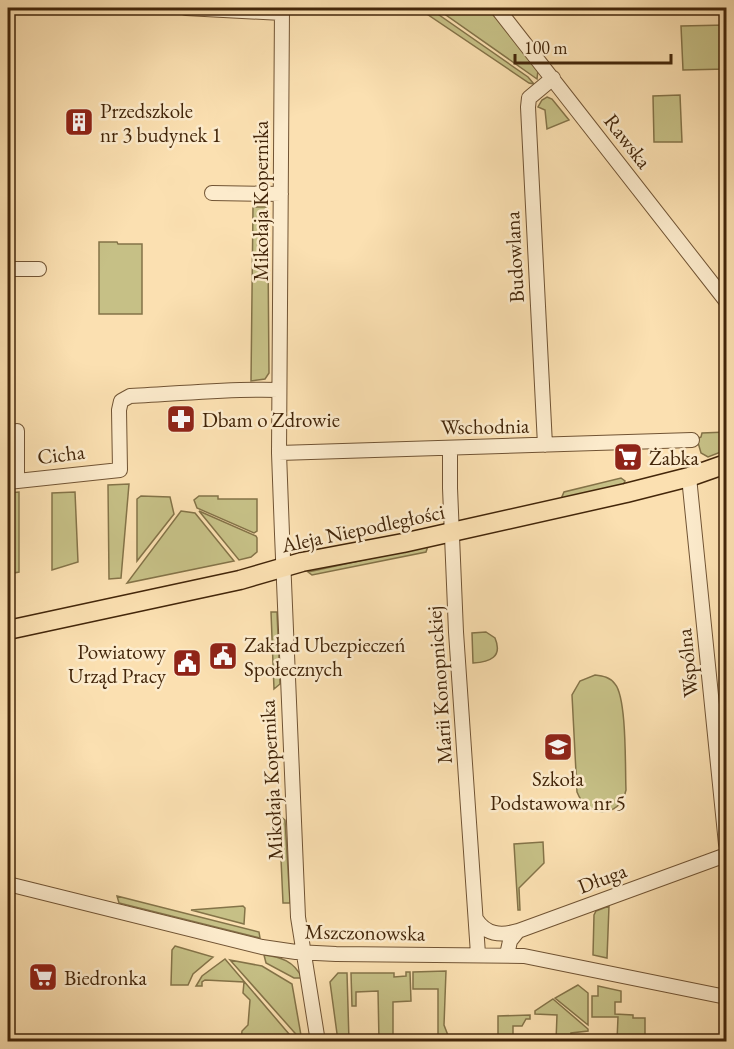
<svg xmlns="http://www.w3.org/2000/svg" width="734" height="1049" font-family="'EB Garamond',serif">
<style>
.green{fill:#c6c086;stroke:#847348;stroke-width:1.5}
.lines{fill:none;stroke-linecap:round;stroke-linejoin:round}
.minor-casing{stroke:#715434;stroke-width:16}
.major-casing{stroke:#43260a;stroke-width:21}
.minor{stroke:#fcebcc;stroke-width:14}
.major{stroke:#fbe0b1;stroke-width:18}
.labels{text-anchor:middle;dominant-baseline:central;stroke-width:5;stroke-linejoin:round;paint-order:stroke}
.poi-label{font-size:21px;fill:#43260a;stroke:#fcebcc;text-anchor:start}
.street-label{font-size:21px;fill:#43260a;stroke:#fcebcc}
</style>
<rect width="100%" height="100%" fill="#fbe0b1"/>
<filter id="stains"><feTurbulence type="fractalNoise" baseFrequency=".00333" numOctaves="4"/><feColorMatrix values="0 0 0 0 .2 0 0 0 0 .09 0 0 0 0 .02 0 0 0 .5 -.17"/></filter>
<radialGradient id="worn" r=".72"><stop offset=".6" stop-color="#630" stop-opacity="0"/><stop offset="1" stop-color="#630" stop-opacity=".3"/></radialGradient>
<path class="green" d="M418 8H429L528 77 534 84 529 83Z
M436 8H490L538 70 537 79Z
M726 25V69L683 70 681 26Z
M680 95 682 142H654L653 96Z
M547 97 552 99 569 120 547 129 545 110 538 107 542 100Z
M253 207H266L268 209 269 221 266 222V254L268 255 269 373 265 379 251 381Z
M99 242H117L118 244H142V314H99Z
M726 432V450L708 457 701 453 697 439 701 437 702 433Z
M621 478 625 481 623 485 561 499 564 492Z
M129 484 121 578 109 579 108 485Z
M19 492V572L8 574V493Z
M75 492 78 562 52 570V493Z
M141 496 170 497 174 514 137 561V499Z
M199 496H218V499H257V531L254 533 197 508 194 500Z
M181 511 195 513 234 561 127 583Z
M199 511 256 536 257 538V552L251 557 239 560Z
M428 546 426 552 312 575 308 572Z
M271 612H277L280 684 274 689Z
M486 632 495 638C503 657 490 662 473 663L472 633Z
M595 675C603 676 610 677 615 684 627 698 625 768 626 790 620 819 587 818 577 792L572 695 580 681Z
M279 815 285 820 290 903H283Z
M543 842 544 863 519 888 520 910H518L514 844Z
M117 896 259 932 260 938 119 903Z
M243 906 245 908 244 924 191 910Z
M609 906 607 958 593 955 594 915 596 911Z
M175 946 213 957 193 974 188 985H171L172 950Z
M264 955C281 957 294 961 302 978H294L266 963Z
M225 959 295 1041H241L242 1031 248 1025 250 1000 243 993 244 982 205 980 202 982V986H196L202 976Z
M230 960 262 966 292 984 302 1041Z
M446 971 444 1025 449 1038H453L454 1041H438V989H413V972Z
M406 972H410L411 1001 393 1002V1041H379L378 991 356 992V1006H352L351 973H394V977L406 976Z
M338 973H347L349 1041H338L330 982Z
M578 985 588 993V1025L555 998Z
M598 986 621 991V1002H615V1014L633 1015V1018H645V1041H617L618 1017H592V996H598Z
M553 999 588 1029V1031L571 1033V1041H556L557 1015 535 1014V1011Z
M530 1015V1019H526L522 1026H513V1041H498V1016Z"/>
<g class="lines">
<g class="minor-casing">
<path id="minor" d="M186 8 282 13
M282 8 279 453 282 534 298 917 318 1042
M497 8 726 301
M212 193 281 194
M8 269H39
M17 431V481
M545 445 528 107 529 98 553 78
M450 448V488L456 632 478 954
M279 453 692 440
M689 477 726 844
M8 482 120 470 119 410 121 401 130 396C180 394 229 388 279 390
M8 884 262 947 296 952 336 954 524 956 726 997
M476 919C486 935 501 936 518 931
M507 955 510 941 518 931 726 855"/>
</g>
<g class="major-casing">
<path id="major" d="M8 630 240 580 302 562 403 543 626 493 689 477 726 464"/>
</g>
<use href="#minor" class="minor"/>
<use href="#major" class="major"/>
</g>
<defs>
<g id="building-square" transform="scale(1.5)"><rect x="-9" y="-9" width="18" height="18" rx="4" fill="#8f2418" stroke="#fcebcc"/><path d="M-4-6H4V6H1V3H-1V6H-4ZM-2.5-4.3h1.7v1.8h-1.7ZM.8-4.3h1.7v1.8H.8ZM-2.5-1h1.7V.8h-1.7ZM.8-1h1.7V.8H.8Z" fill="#fff"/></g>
<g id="pharmacy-square" transform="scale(1.5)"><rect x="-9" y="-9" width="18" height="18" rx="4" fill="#8f2418" stroke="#fcebcc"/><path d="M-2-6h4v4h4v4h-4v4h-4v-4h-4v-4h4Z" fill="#fff"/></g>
<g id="supermarket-square" transform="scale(1.5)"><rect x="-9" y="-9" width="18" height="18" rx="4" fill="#8f2418" stroke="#fcebcc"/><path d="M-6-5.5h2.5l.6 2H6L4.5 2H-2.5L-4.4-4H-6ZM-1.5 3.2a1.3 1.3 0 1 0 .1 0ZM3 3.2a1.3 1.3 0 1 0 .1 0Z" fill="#fff"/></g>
<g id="civic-square" transform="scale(1.5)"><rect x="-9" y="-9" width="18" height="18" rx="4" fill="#8f2418" stroke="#fcebcc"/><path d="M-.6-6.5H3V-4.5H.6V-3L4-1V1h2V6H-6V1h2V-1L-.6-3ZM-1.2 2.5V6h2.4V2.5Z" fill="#fff"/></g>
<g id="school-square" transform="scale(1.5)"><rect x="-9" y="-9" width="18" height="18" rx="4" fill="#8f2418" stroke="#fcebcc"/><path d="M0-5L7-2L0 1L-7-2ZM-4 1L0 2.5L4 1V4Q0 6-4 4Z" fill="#fff"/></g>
</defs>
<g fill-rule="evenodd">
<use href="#building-square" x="79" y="122"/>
<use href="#pharmacy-square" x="181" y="419"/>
<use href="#supermarket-square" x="628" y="457"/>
<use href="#civic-square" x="223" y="656"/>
<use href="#civic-square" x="187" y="663"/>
<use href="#school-square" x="558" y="747"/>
<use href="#supermarket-square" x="43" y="977"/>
</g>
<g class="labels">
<g class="poi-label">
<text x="100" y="110">Przedszkole<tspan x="100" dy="24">nr 3 budynek 1</tspan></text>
<text x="202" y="419">Dbam o Zdrowie</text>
<text x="649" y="457">Żabka</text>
<text x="244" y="644">Zakład Ubezpieczeń<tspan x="244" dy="24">Społecznych</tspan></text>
<text x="166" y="651" text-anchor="end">Powiatowy<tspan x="166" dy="24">Urząd Pracy</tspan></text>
<text x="558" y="778" text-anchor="middle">Szkoła<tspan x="558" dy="24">Podstawowa nr 5</tspan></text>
<text x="64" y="977">Biedronka</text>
</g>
<g class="street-label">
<text transform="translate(628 141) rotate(52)">Rawska</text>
<text transform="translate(260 201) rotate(-90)">Mikołaja Kopernika</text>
<text transform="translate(514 257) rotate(-93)">Budowlana</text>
<text transform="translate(485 426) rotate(-1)">Wschodnia</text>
<text transform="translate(61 454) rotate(-7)">Cicha</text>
<text transform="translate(363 528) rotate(-12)">Aleja Niepodległości</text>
<text transform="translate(687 663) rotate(-96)">Wspólna</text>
<text transform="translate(439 685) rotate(-94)">Marii Konopnickiej</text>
<text transform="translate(271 780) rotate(-93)">Mikołaja Kopernika</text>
<text transform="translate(602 878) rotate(-21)">Długa</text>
<text transform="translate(365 932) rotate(1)">Mszczonowska</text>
</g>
</g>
<rect width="734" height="1049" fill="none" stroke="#fbe0b1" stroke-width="30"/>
<rect x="9" y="9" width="716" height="1031" fill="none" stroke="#43260a" stroke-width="3"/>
<rect x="15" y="15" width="704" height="1019" fill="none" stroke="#43260a" stroke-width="1.5"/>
<path d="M515 54v9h156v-9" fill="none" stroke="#43260a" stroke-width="3"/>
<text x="524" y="54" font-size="18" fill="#43260a" stroke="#fcebcc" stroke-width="4.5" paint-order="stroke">100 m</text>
<rect width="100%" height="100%" filter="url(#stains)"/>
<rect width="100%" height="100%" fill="url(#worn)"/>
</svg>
